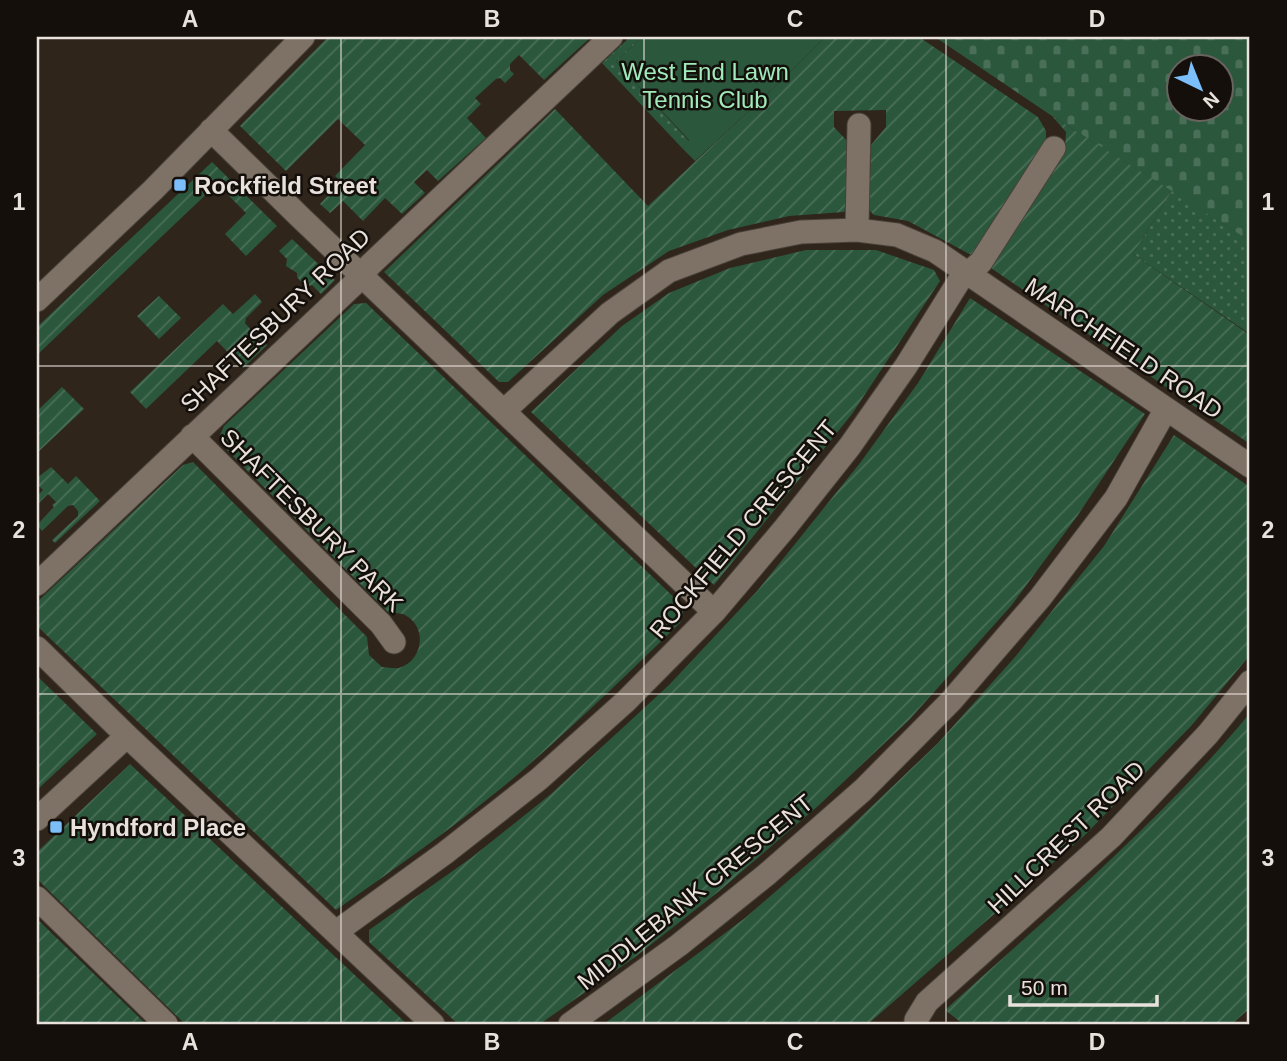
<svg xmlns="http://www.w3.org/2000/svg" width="1287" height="1061" font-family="Arial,sans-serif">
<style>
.grass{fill:url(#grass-dots)}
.cemetery{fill:url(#cemetery-stones);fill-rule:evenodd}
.park{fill:#2b573d}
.garden{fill:url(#garden-furrows)}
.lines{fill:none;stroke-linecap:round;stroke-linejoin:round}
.minor-casing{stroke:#494139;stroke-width:25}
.minor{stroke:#7e7266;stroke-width:23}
.grid{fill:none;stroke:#e9e2dc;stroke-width:2;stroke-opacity:0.55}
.poi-dot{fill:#7cbef9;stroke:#140f0b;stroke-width:2.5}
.labels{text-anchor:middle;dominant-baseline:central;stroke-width:5;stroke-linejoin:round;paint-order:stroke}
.park-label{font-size:24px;fill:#a1eabb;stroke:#140f0b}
.poi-label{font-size:24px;font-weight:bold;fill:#e9e2dc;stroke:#140f0b;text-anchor:start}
.street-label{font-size:24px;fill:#e9e2dc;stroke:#140f0b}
.neatline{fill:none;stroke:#e9e2dc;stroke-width:2.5}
.grid-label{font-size:23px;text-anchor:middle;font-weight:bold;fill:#e9e2dc}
</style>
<defs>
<pattern id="grass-dots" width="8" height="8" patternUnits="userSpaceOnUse" patternTransform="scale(1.75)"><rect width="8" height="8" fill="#2b573d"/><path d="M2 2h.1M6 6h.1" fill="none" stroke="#4a6f58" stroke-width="1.8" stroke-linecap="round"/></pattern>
<pattern id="cemetery-stones" width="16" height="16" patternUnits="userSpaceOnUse" patternTransform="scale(1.75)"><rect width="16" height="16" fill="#2b573d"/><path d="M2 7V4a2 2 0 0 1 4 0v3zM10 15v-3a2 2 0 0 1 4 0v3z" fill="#4a6f58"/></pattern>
<pattern id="garden-furrows" width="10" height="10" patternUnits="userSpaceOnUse" patternTransform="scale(1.75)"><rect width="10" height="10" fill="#2b573d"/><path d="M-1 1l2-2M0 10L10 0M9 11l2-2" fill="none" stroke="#4a6f58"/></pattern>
</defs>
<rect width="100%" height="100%" fill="#2f251b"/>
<path class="grass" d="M630 37H642L616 62 689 141 682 148 602 63Z
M1172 191 1250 241V334L1133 254Z"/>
<path class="cemetery" d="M935 37H1250V241L1052 116ZM1178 66H1220V108H1178Z"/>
<path class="park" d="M642 37H825L784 78 695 161 682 148 689 140 616 62Z"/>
<path class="garden" d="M328 37H591L544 80 519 55 510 64V70L514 74 505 83 500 78 496 79 475 98 481 104 467 118 486 138 438 181 427 170 414 182 425 193 402 214 385 198 363 221 343 201 330 213 320 204 341 182 335 176 365 145 338 119 286 171 240 126Z
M825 37H919L1038 117 1046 131V145L975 257 908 221 874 215 869 210 871 145 886 127V110L834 111V127L850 144 848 207 844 212 789 216 728 230 669 251 603 295 508 382H499L384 272 555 109 648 206 784 78Z
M1052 116 1172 191 1133 254 1250 335V444L988 266 1065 147 1066 132Z
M212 162 277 226 246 256 225 234 246 213 217 184 37 355V327Z
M292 239 335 280 321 294 312 285 309 286 304 281 302 283 297 277V273L286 266 287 259 279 251Z
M806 250H876L934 270 940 281 852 414 714 585 531 412 622 326 669 293 730 268Z
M255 294 262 302 246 318 245 323 251 330 271 312 276 316 257 334 267 345 243 368 217 341 146 409 130 392 223 304 233 314Z
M159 296 181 318 159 339 137 316Z
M970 298 1145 414 1078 515 1011 606 909 720 818 806 718 892 635 957 540 1024H458L369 942V930L471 858 551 794 669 685 758 590 860 463 918 383Z
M366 303 682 605 683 614 680 623C622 679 565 735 504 786 450 830 393 870 336 910L37 626V602L183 465 193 462 367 637 369 655 382 667C387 667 395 669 399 668 423 661 428 627 405 615 401 613 393 613 389 613L222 445 220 435 224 426 354 304Z
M62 387 84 409 37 453V411Z
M1174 435 1250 487V655L1192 725 1085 835 868 1024H604L745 918 847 830 938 743 1015 657 1104 546Z
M51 467 68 484 76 476 100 501 55 543 52 540 78 516V511L73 505 68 506 42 531 37 525 54 507 52 505 56 502 48 494 37 505V496L43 490 37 484V478Z
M37 676 97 734 37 790Z
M1250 713V1008L1232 1024H963L945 1010C1050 915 1160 822 1250 713Z
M130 764 407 1024H185L37 879V852Z
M37 919 146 1024H37Z"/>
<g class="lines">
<g class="minor-casing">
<path id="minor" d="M211 130 300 217 714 612
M857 230 859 125
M37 300 153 190 303 37
M504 411 610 313 669 271 741 244 801 232 857 230 897 235 935 251 1250 466
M192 436 381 624 394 642
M37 584 352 286 370 265 611 37
M37 648 127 736 433 1024
M37 819 127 736
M37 898 166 1024
M336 932 445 853 539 779 626 701 714 612 785 528 850 446 906 366 959 281 981 262 1054 148
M570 1024 679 945 766 875 863 790 951 701 1040 598 1116 498 1166 409
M916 1024V1020L927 1002 1111 837 1208 734 1250 682"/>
</g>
<use href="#minor" class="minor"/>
</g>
<path class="grid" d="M341 37V1024M644 37V1024M946 37V1024M37 366H1250M37 694H1250"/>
<g class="poi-dot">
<rect x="173" y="178" width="14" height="14" rx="3.5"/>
<rect x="49" y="820" width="14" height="14" rx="3.5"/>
</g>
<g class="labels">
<g class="park-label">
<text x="705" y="71">West End Lawn<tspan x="705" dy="28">Tennis Club</tspan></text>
</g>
<g class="poi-label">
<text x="194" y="185">Rockfield Street</text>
<text x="70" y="827">Hyndford Place</text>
</g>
<g class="street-label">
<text transform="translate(275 320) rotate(-44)">SHAFTESBURY ROAD</text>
<text transform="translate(1124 348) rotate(34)">MARCHFIELD ROAD</text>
<text transform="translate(312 520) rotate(45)">SHAFTESBURY PARK</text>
<text transform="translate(743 529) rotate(-50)">ROCKFIELD CRESCENT</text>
<text transform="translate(1066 837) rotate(-44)">HILLCREST ROAD</text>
<text transform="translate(695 892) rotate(-39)">MIDDLEBANK CRESCENT</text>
</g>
</g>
<rect width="1287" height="1061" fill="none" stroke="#140f0b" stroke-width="77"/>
<g transform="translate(1200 88) rotate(137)"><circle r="33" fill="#140f0b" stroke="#69635f" stroke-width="2"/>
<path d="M0-5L12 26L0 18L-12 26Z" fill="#7cbef9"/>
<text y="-10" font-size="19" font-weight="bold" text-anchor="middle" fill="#e9e2dc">N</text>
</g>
<path d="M1010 995v10h147v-10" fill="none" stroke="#e9e2dc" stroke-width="3.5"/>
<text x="1021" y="995" font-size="21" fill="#e9e2dc" stroke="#140f0b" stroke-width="5" paint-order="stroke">50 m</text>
<rect x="38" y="38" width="1210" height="985" class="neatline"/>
<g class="grid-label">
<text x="190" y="27">A</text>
<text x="492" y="27">B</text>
<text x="795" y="27">C</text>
<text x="1097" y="27">D</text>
<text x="19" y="210">1</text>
<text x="1268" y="210">1</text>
<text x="19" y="538">2</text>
<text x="1268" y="538">2</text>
<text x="19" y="866">3</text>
<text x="1268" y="866">3</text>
<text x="190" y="1050">A</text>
<text x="492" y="1050">B</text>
<text x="795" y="1050">C</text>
<text x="1097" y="1050">D</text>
</g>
</svg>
